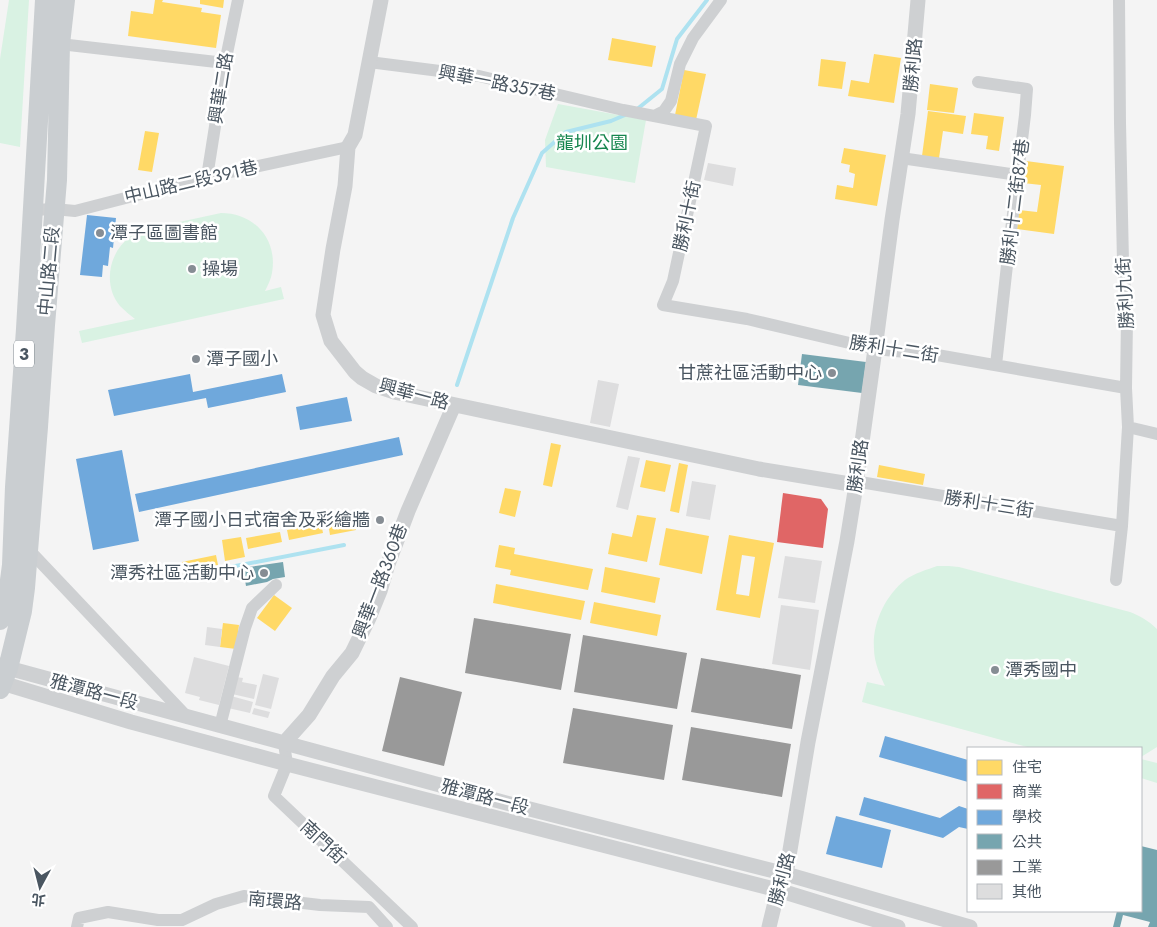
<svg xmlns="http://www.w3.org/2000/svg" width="1157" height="927" font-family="Jost,'Noto Sans TC',sans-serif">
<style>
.green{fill:#d9f2e3}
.homes{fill:#ffd966;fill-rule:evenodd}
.shops{fill:#e06666}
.schools{fill:#6fa8dc}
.public{fill:#76a5af}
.industry{fill:#999}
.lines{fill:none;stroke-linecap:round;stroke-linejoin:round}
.stream{stroke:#aee2f0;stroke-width:4}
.building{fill:#ddddde}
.minor{stroke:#ced0d2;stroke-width:12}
.tertiary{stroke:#ced0d2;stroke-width:15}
.primary{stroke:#caced1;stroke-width:20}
.poi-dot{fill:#868d94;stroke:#fff;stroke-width:2}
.labels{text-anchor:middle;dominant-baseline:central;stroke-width:5;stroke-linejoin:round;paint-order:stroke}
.shield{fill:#fff;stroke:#808990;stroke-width:1}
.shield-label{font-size:16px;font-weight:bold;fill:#4a5661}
.street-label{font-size:18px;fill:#4a5661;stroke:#fff}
.park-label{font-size:18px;fill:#17864f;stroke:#fff}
.poi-label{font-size:18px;fill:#4a5661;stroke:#fff;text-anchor:start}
</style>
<rect width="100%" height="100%" fill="#f4f4f4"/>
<path class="green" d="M9 0H29L20 147 0 143V59Z
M558 104 646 120 635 183 546 167 545 140Z
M221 213C254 213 278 239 272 273 271 279 268 285 265 291L281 287 284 299 82 343 79 331 135 319C130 315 125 311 120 306 103 286 108 253 130 237 135 233 141 231 147 229Z
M937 566H949L959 567 1130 612C1140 616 1149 621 1157 629V747L1141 757V748H1031L862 702 867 682 885 686C880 675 874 662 874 649 872 624 885 596 905 580 915 573 926 570 937 566Z
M1141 759 1157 763V783L1141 778Z"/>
<path class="homes" d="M155 0H163L162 2 202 8 201 12 221 15 216 48 128 36 131 11 153 14Z
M200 0H224L223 8 200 4Z
M612 38 656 46 652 67 608 60Z
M874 54 901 58 894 103 848 96 851 80 869 83Z
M821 59 846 62 842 89 818 86Z
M684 70 706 74 696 120 675 115Z
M930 84 958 88 954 113 927 110Z
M928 111 966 116 963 134 943 131 939 158 922 156Z
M974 113 1004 117 999 151 986 149 988 136 971 134Z
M145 131 159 133 152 172 138 170Z
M844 148 886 155 877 206 835 199 837 185 853 188 855 174 849 172 850 165 841 163Z
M1026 161 1064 166 1054 234 1017 229 1019 210 1037 212 1041 185 1023 183Z
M551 443 561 445 552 487 543 485Z
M646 460 671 465 665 492 640 487Z
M679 463 688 465 679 513 670 511Z
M879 465 925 474 923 485 877 477Z
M505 488 521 491 515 517 499 513Z
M353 513 356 530 330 535 327 517Z
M637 515 656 518 647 562 608 554 612 533 632 537Z
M321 523 323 533 289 540 287 530Z
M666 528 709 536 702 574 659 565Z
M280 532 282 542 248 549 246 538Z
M729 535 774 543 760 618 716 610ZM742 555 755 557 749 596 736 594Z
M241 537 245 557 225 561 222 540Z
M499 545 515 548 514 554 593 569 588 590 510 575 511 570 495 567Z
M216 555 218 565 184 572 182 562Z
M605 567 660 578 655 603 601 592Z
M496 584 585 601 581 620 493 603Z
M274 595 292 608 275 631 257 618Z
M594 602 661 615 657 636 590 623Z
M223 623 239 625 236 649 220 647Z"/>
<path class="shops" d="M783 493 821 499 828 509 823 548 777 542Z"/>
<path class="schools" d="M87 215 116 218 113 248 110 247 108 266 103 265 102 277 80 275Z
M190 374 193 392 282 374 286 392 208 408 206 398 114 416 108 390Z
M347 397 352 421 300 430 296 407Z
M399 437 403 455 139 512 135 494Z
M122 450 139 541 93 550 76 459Z
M885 736 968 760V782L879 757Z
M864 797 940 818 959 806 968 809V829L959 827 943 838 859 815Z
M836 816 891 830 882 868 826 854Z"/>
<path class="public" d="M802 354 866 362 862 393 798 385Z
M283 562 285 577 273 579 267 582 246 586 243 568Z
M1141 846 1157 850V927H1148L1150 922 1123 915 1120 927H1113L1117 911H1141Z"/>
<path class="industry" d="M474 618 571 634 561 690 465 673Z
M583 635 687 653 677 709 574 692Z
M701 658 801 675 792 729 691 712Z
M400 677 462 692 444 766 382 751Z
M573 708 673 725 664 780 563 763Z
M691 727 791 744 782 797 682 780Z"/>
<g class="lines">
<path class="stream" d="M636 110 662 89 677 39 707 0
M457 385 513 218 542 153 566 132 611 121 625 115
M189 575 344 545"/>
</g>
<path class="building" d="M708 163 736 168 733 186 704 180Z
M598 380 619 384 610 427 590 423Z
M628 456 640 458 628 510 616 507Z
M692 481 716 485 710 520 686 516Z
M785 556 822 561 815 603 778 598Z
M781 605 819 610 810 670 772 664Z
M207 627 222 629 220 647 205 645Z
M194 657 229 666 219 705 199 700 200 697 185 693Z
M263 674 279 678 271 709 255 705Z
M236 677 243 678 242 682 257 685 254 699 232 694Z
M231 696 253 702 250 713 228 708Z
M254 708 270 712 268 718 252 714Z"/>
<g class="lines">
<path class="minor" d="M60 44 225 63
M369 62 479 76 623 110 706 126 673 281 663 305 747 319 875 349 937 355 1126 388
M978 82 1027 89 1025 115 1009 247 996 365
M654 116 664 111 671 101 680 64 693 38 721 0
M901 158 1018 175
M207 177 225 63 238 0
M33 210 54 209 75 211 207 177 348 147
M1128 427 1157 434
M856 485 860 482 1122 526
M28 549 188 718
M1116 580 1122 526 1128 427 1126 388 1127 319 1123 262 1120 123 1119 0
M220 726 245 628 252 608 276 585
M284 743 287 764 274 796 412 927
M77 927 79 918 108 912 158 920H182L216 904 244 896 320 905 369 907 387 927"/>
<path class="tertiary" d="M381 0 355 135 348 147 345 186 333 249 323 315 331 341 355 372 362 378 376 386 394 392 759 469 856 485
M0 665 8 668 510 804 786 874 970 927
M0 680 2 683 131 722 287 764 778 890 898 927
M284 743 309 715 333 676 352 653 369 618 380 591 388 564 408 511 454 405
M769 927 778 890 786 874 808 742 847 541 856 485 875 349 892 220 908 114 918 0"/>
<path class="primary" d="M0 620 7 603 12 565 15 487 26 329 45 0
M0 689 8 668 22 611 25 588 38 427 45 325 57 180 60 44 65 0"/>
</g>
<g class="poi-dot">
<circle cx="100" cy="233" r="5"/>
<circle cx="192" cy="269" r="5"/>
<circle cx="196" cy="359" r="5"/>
<circle cx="832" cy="373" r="5"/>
<circle cx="380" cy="520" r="5"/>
<circle cx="264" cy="573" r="5"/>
<circle cx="995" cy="670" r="5"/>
</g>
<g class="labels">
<rect class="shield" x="14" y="340.5" width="20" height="27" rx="4"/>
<g class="shield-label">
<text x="24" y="354">3</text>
</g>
<g class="street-label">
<text transform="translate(913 65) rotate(-85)">勝利路</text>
<text transform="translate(497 83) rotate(11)">興華一路357巷</text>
<text transform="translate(221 88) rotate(-81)">興華二路</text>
<text transform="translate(191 182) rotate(-13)">中山路二段391巷</text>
<text transform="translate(1015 202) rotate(-83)">勝利十二街87巷</text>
<text transform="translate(687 216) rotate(-78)">勝利十街</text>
<text transform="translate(49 271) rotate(-85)">中山路二段</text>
<text transform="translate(1125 293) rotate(-93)">勝利九街</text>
<text transform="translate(894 349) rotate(9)">勝利十二街</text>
<text transform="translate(414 394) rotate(15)">興華一路</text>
<text transform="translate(858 466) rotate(-82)">勝利路</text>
<text transform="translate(989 504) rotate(9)">勝利十三街</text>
<text transform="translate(380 581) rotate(-69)">興華一路360巷</text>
<text transform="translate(94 692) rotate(15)">雅潭路一段</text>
<text transform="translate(485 797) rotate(15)">雅潭路一段</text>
<text transform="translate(323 842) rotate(43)">南門街</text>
<text transform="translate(782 879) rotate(-75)">勝利路</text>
<text transform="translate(275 901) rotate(5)">南環路</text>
</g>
<g class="park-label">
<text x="592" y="143">龍圳公園</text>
</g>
<g class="poi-label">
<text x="110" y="233">潭子區圖書館</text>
<text x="202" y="269">操場</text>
<text x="206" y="359">潭子國小</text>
<text x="822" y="373" text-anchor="end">甘蔗社區活動中心</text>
<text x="370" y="520" text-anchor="end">潭子國小日式宿舍及彩繪牆</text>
<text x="254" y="573" text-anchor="end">潭秀社區活動中心</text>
<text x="1005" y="670">潭秀國中</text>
</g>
</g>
<rect x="967" y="747" width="175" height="165" fill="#ffffff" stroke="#b7bbc0"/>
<rect x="977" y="760" width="25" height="15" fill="#ffd966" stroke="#b7bbc0"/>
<text x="1012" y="772" font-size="15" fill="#4a5661">住宅</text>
<rect x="977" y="784" width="25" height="15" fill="#e06666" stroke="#b7bbc0"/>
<text x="1012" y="797" font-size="15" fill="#4a5661">商業</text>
<rect x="977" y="810" width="25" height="15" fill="#6fa8dc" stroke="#b7bbc0"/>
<text x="1012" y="822" font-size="15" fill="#4a5661">學校</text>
<rect x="977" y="834" width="25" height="15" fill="#76a5af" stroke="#b7bbc0"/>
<text x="1012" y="847" font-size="15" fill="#4a5661">公共</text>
<rect x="977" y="860" width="25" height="15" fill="#999999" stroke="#b7bbc0"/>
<text x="1012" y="872" font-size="15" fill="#4a5661">工業</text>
<rect x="977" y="884" width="25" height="15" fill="#ddddde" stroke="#b7bbc0"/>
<text x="1012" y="897" font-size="15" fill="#4a5661">其他</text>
<g transform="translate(40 887) rotate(187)" stroke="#ffffff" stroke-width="4" paint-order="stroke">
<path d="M0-4L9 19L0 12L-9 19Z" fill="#4a5661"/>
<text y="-8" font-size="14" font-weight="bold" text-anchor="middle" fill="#4a5661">北</text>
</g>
</svg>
